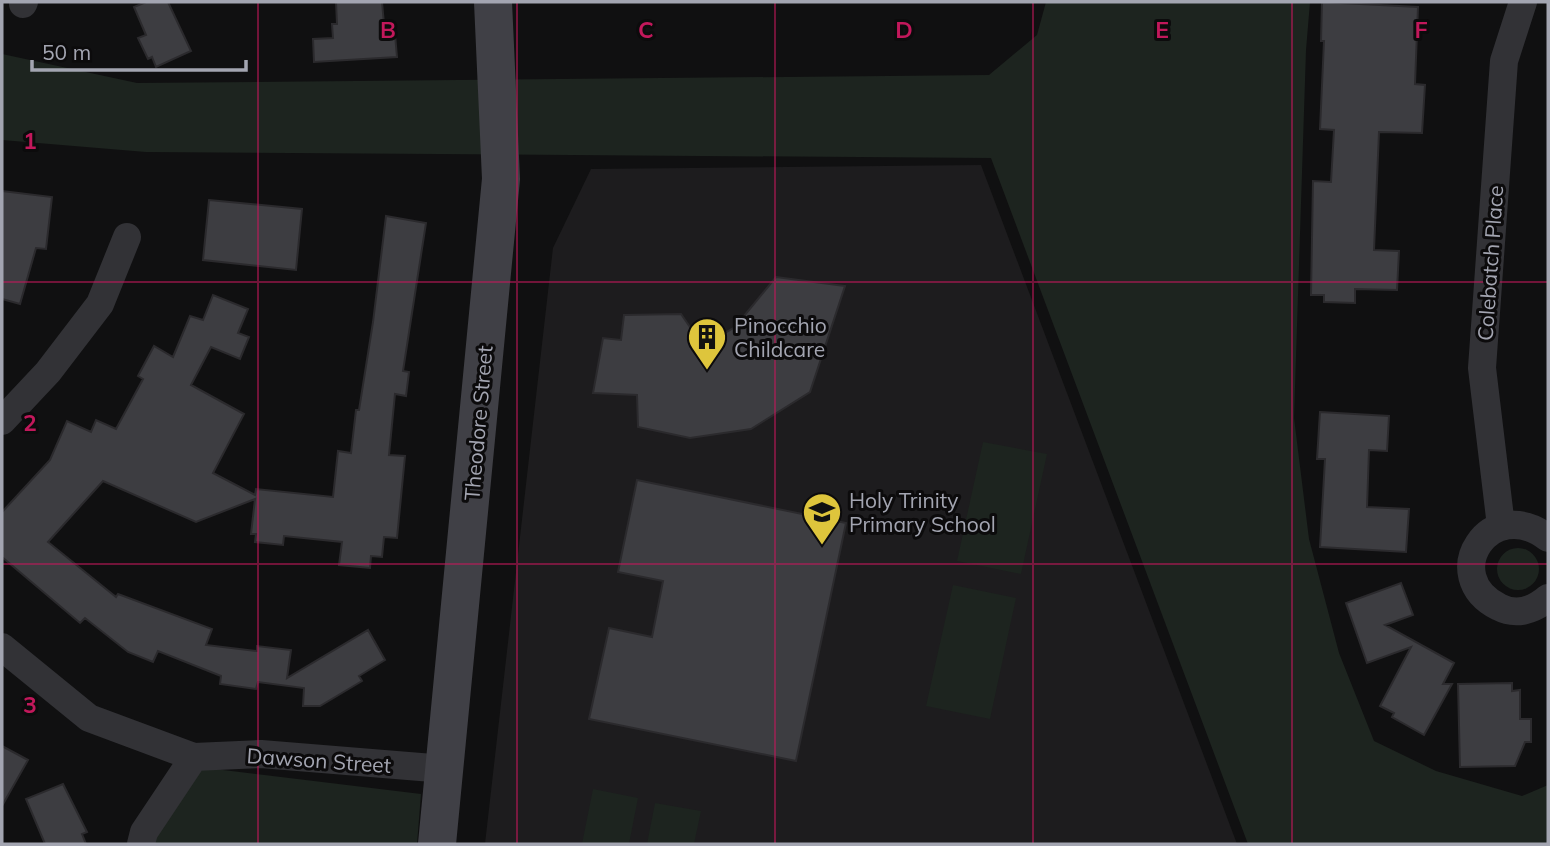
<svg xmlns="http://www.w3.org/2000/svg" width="1550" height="846" font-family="Mulish,sans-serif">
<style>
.built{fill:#1d1c1e}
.green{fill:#1d241f}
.building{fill:#3d3d41;stroke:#2b2a2d;stroke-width:2}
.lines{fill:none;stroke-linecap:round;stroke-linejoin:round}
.street{stroke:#323236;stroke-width:28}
.secondary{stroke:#404046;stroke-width:38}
.grid{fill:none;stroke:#c2185b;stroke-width:2;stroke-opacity:0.55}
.labels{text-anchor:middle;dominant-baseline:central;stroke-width:6;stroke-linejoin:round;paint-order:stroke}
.street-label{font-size:21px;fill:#a3a5b1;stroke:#0c0b0c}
.poi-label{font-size:21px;fill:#a3a5b1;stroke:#0c0b0c;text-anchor:start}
.grid-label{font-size:23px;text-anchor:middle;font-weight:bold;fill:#c2185b;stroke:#0c0b0c;stroke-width:6;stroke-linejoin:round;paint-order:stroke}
</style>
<rect width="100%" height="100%" fill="#101011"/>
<path class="built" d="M981 165 1237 844H485L553 248 591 169Z"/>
<path class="green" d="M1046 2H1310L1306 50 1294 418 1309 539 1339 653 1374 741 1436 771 1522 796 1548 785V844H1248L991 158 146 152 2 140V54L137 83 989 75 1037 35Z
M983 442 1047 454 1021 574 957 561Z
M1497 569a21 21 0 1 1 42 0a21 21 0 1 1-42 0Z
M953 585 1016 598 990 719 926 706Z
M182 765 421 794 417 844H153Z
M593 789 638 798 629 844H582Z
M655 803 701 811 694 844H647Z"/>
<path class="building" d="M146 2H168L191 51 156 67 152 57 148 59 138 38 146 35 134 7Z
M336 2H382L384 24 394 23 397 57 314 62 313 39 333 38 332 24H337Z
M1322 2 1418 7 1415 84 1425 85 1422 133 1379 132 1374 250 1399 251 1397 290 1355 289V303L1324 302V295H1311L1313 181 1331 182 1334 130 1320 129 1324 41H1321Z
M2 191 52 197 46 249 36 248 20 304 2 299Z
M209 200 302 209 296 270 203 260Z
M386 216 426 223 403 371 409 372 406 396 395 394 389 455 405 456 397 538 384 537 382 557 371 556 370 568 339 565 342 542 284 536 283 545 255 542 256 534H251L255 499 196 522 103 481 48 542 116 597 118 594 212 629 206 645 257 651V646L291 650 287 678 368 630 385 660 359 676 362 681 320 706H303L304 688 258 682 256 689 220 684 221 676 158 651 153 662 128 652 85 618 80 623 2 557V512L50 460 67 421 91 432 96 420 116 429 143 379 138 376 154 346 173 357 190 316 203 320 213 295 248 309 238 333 249 337 240 359 211 347 191 385 244 414 213 473 255 495 256 489 333 497 338 451 351 453 356 410H359L373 322Z
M776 277 845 286 810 392 751 429 690 438 638 427 637 395 593 393 603 338 621 340 624 315 681 314 703 346 735 327Z
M1320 412 1389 416 1387 451 1369 450 1367 507 1409 509 1406 552 1320 547 1325 459H1317Z
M637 480 846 523 796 761 589 719 609 628 652 637 663 581 618 572Z
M1401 583 1413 615 1385 625 1454 663 1443 684H1452L1424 735 1392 717 1394 713 1380 706 1411 647 1367 663 1346 603Z
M1512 683V691L1520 690V719H1531V742H1525L1515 766 1460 767 1458 684Z
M2 746 28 760 2 806Z
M63 784 87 832 82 834 86 844H45L26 799Z"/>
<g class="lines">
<path class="street" d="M23 4 24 2
M2 421 48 372 100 304 127 237
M1501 526 1482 368 1504 61 1523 2
M1548 538C1490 493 1437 576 1499 607 1516 616 1534 610 1548 598
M2 647 89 718 194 757 261 754 445 769
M141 844 144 832 194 757"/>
<path class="secondary" d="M437 844 501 179 493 2"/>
</g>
<path class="grid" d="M258 2V844M517 2V844M775 2V844M1033 2V844M1292 2V844M2 282H1548M2 564H1548"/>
<defs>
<g id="building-pin" transform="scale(2.0125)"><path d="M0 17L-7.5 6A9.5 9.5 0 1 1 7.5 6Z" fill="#dec53c" stroke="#0c0b0c"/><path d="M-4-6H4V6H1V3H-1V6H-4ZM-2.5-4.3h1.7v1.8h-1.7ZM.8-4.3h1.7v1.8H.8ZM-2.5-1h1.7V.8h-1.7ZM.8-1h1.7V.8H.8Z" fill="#111"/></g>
<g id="school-pin" transform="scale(2.0125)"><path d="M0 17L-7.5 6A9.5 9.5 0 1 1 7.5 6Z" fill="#dec53c" stroke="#0c0b0c"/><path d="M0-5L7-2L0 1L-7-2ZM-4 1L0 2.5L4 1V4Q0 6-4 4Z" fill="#111"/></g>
</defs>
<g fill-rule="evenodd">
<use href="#building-pin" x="707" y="337"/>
<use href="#school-pin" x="822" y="512"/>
</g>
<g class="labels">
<g class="street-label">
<text transform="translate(1490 263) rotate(-86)">Colebatch Place</text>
<text transform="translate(478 423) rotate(-85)">Theodore Street</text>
<text transform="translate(319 760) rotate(4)">Dawson Street</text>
</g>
<g class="poi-label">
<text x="734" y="325">Pinocchio<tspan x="734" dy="24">Childcare</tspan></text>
<text x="849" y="500">Holy Trinity<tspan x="849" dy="24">Primary School</tspan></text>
</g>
</g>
<g class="grid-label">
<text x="388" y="38">B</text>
<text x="646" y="38">C</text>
<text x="904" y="38">D</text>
<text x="1162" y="38">E</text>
<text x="1421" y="38">F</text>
<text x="30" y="149">1</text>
<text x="30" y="431">2</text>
<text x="30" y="713">3</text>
</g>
<rect width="1550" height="846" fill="none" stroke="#a3a5b1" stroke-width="7"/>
<path d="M32 60v10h214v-10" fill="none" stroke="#a3a5b1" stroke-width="3.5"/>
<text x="42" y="60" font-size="21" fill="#a3a5b1" stroke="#0c0b0c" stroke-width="5" paint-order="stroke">50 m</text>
</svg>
